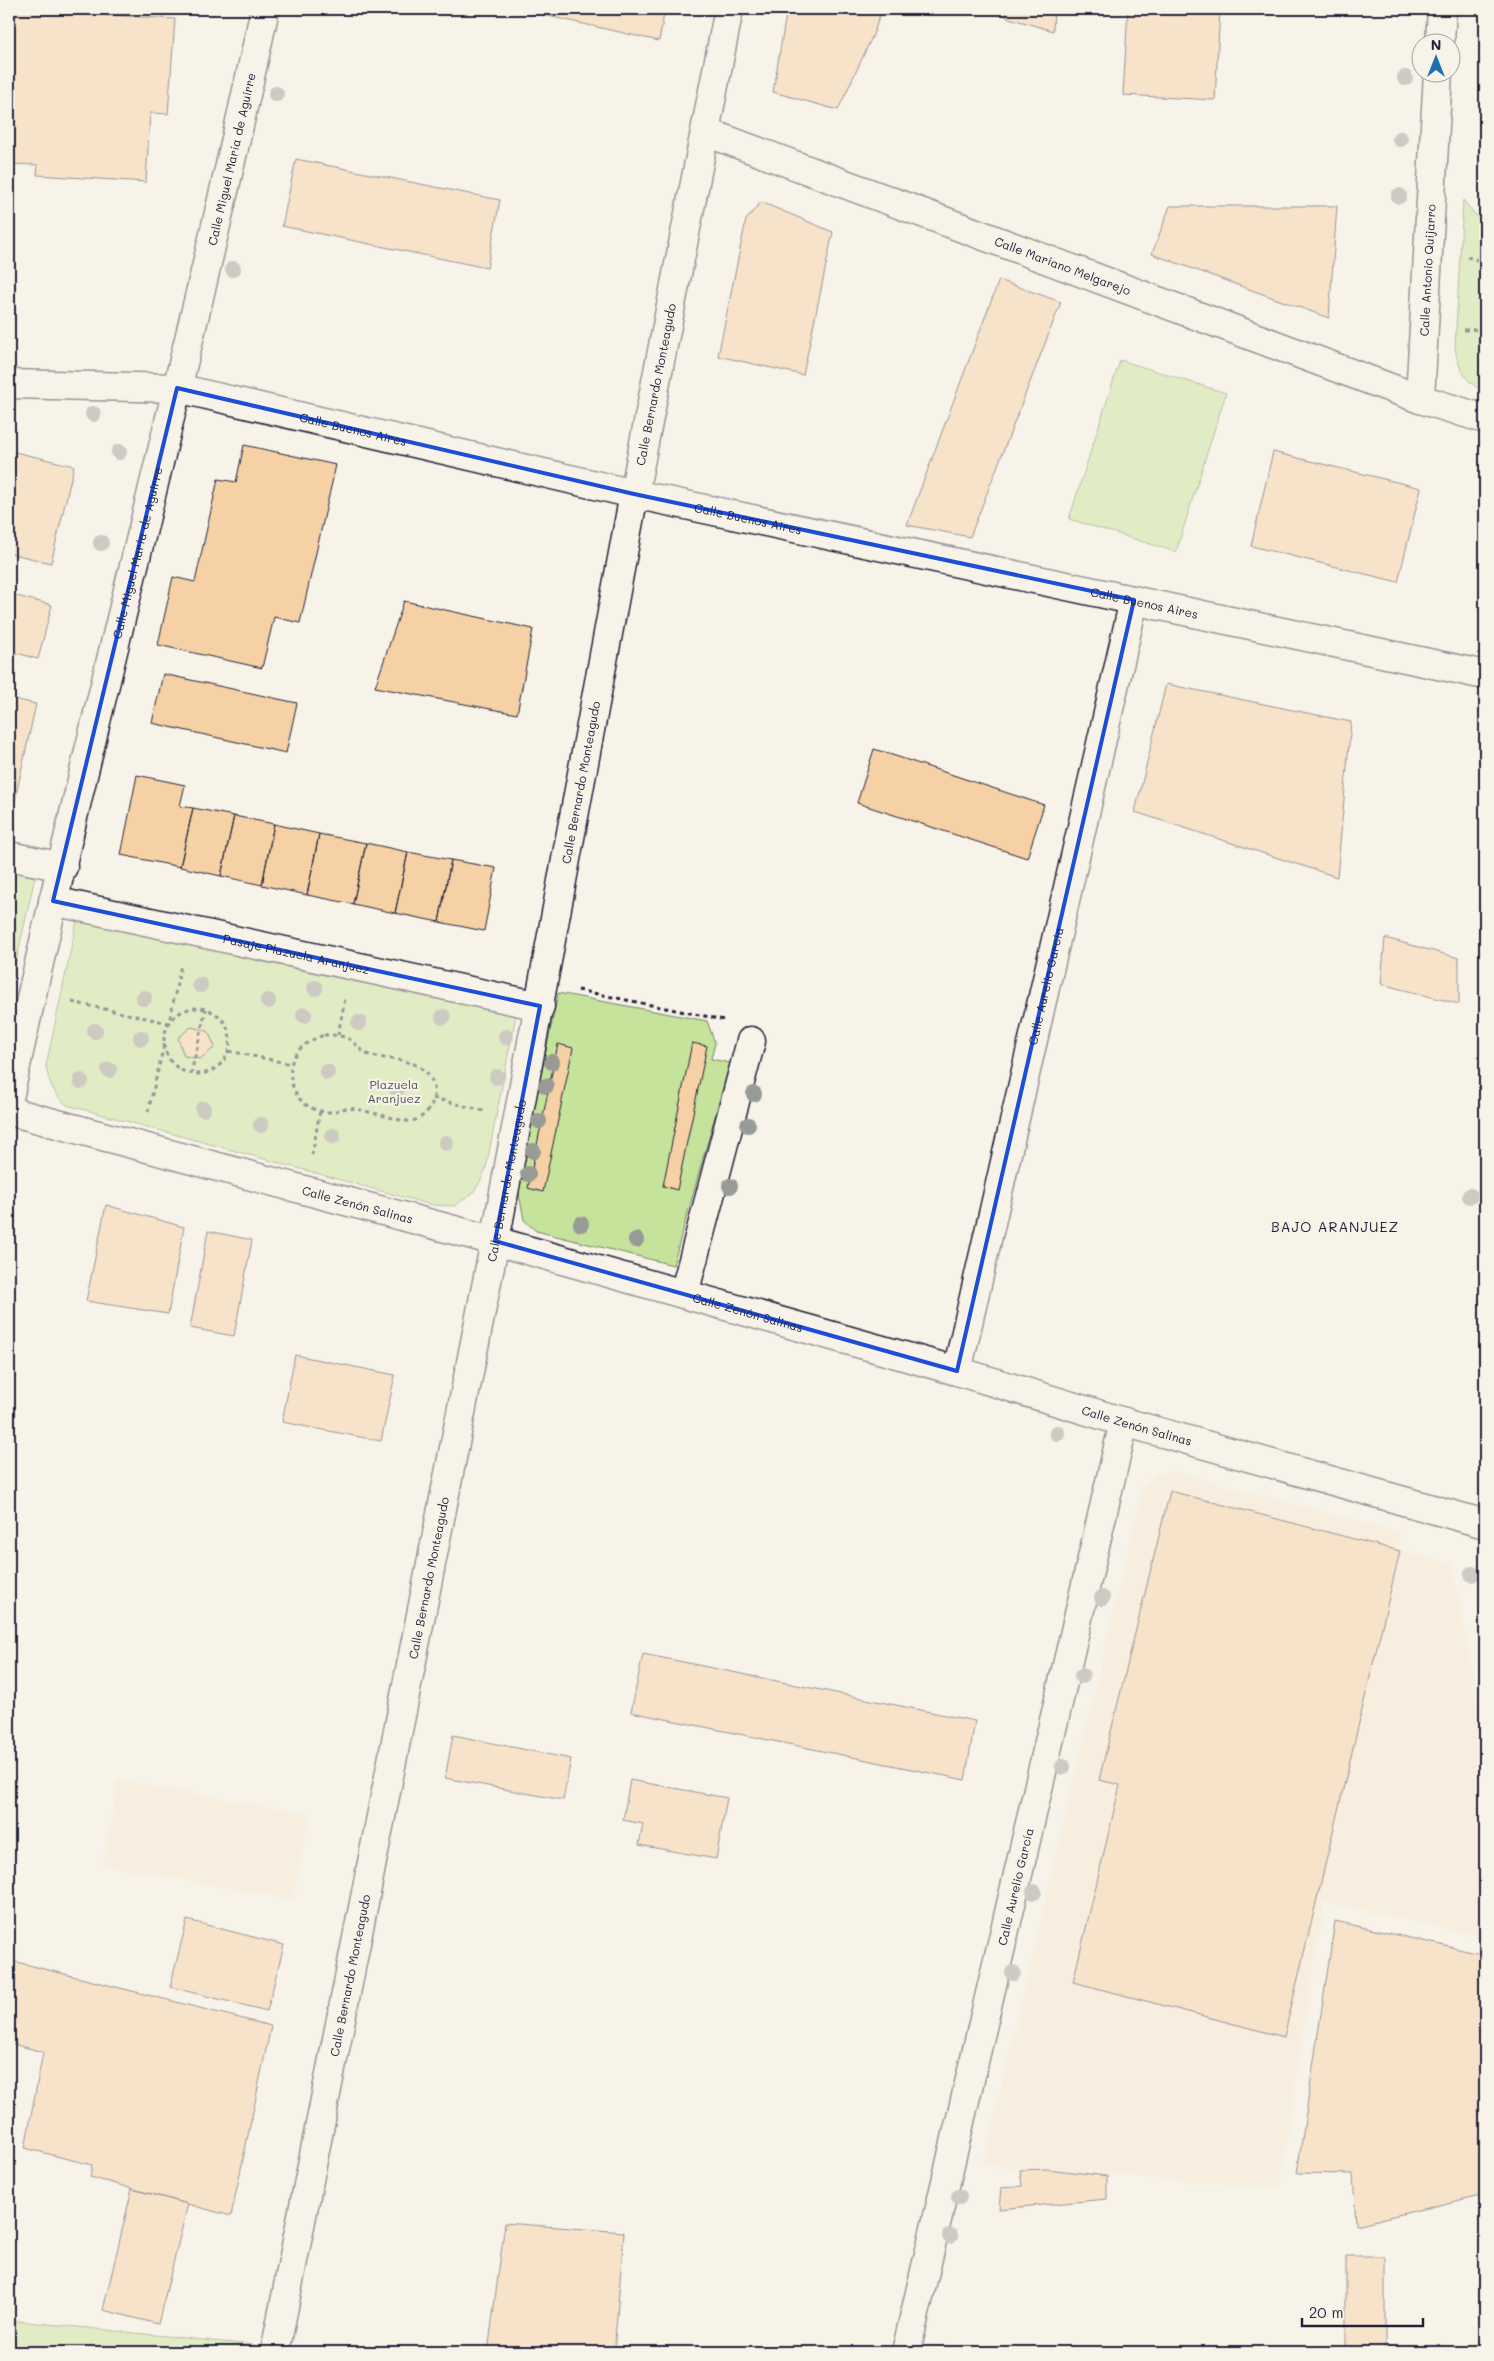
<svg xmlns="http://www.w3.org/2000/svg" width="1494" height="2361" font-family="Mali,sans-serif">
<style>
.built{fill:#f6e9d4}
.green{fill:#c5e39a;stroke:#74826a}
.building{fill:#f5d1a5;stroke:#22223b}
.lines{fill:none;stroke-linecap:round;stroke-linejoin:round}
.minor-casing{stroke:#22223b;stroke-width:31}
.path{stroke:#22223b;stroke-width:3;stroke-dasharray:4 4;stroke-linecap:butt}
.minor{stroke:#f7f3e8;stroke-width:28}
.tree{fill:#989a96}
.marked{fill:none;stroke:#1d4ed8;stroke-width:4;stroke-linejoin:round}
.labels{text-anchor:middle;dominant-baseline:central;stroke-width:4.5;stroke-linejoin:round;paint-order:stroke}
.street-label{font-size:12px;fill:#22223b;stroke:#f7f3e8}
.park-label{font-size:12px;fill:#4b5253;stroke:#f7f3e8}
.neighbourhood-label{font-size:14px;letter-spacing:1px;fill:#22223b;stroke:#f7f3e8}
</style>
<rect width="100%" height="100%" fill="#f7f3e8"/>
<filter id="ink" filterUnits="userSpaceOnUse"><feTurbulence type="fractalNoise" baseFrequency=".02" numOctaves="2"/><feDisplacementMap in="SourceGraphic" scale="10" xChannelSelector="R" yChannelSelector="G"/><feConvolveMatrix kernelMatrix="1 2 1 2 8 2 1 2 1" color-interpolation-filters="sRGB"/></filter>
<g filter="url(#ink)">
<path class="built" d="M1174 1472 1398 1532 1400 1551 1452 1564 1485 1732V1937L1324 1902 1279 2188 983 2165 1143 1487 1156 1473Z
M118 1780 309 1814 293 1900 103 1865Z"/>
<path class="green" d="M1463 200 1479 219 1485 214V392C1466 383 1458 369 1455 347Z
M1120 360 1226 393 1176 552 1069 519Z
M9 871 35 877 9 994Z
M77 920 516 1015 486 1168 480 1182 472 1194 454 1206 432 1205 67 1105C53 1094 49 1083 46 1066Z
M558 993 707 1021 715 1043 711 1059 730 1063 673 1265 536 1231 524 1220 518 1188Z
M9 2320 233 2343 254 2345 252 2352H9Z"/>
<path class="building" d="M9 9 175 19 168 114 150 113 146 182 37 175 38 165 9 164Z
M517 9H665L659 41Z
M787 9H882L873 35 838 110 773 92Z
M1007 9H1054L1053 31 1006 17Z
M1128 9H1220L1215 100 1123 95Z
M296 159 500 200 487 268 282 226Z
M761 202 833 232 803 375 718 356 746 220Z
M1170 206H1337L1329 318 1152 254Z
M999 280 1061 302 970 537 907 525Z
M244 445 336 465 300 623 274 617 262 668 158 645 173 577 195 582 218 479 236 482Z
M15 452 74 466 51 563 9 553V479Z
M1273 452 1421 488 1398 582 1251 546Z
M9 594 52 605 38 659 9 651Z
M404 601 533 629 517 714 375 687Z
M163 674 297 703 286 753 152 723Z
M1166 684 1351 722 1337 877 1135 812Z
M9 698 36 704 14 804 9 803Z
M874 749 1044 805 1027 858 857 803Z
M137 775 185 785 180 806 193 808 180 867 121 855Z
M193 808 234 816 221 876 180 867Z
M234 816 274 824 262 885 221 876Z
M274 824 319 834 307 895 262 885Z
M319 834 366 843 353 904 307 895Z
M366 843 408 852 395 913 353 904Z
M408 852 451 860 439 922 395 913Z
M451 860 496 868 484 931 439 922Z
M1385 938 1459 958V1004L1381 984Z
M191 1027 208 1031 215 1047 200 1059 184 1056 178 1038Z
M692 1043 707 1046 677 1190 663 1186Z
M558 1044 573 1048 543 1192 528 1188Z
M106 1205 184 1227 168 1314 86 1301Z
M208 1231 252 1240 234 1336 190 1328Z
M295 1355 395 1375 381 1441 282 1422Z
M1170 1491 1400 1551 1284 2037 1073 1982 1120 1785 1099 1780Z
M643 1654 975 1721 965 1780 631 1712Z
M453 1735 571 1759 563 1800 445 1778Z
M630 1780 727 1798 716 1859 639 1845 643 1824 623 1820Z
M187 1920 284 1945 267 2011 170 1987Z
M1335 1921 1485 1955V2194L1356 2225 1353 2174 1297 2173Z
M9 1960 271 2026 231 2216 90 2177 92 2165 25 2148 43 2052 9 2043Z
M1047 2169 1107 2176V2199L999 2209 1001 2188 1022 2186 1020 2170Z
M132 2189 188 2204 158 2324 103 2310Z
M505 2223 624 2232 614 2352H488Z
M1346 2256H1385V2352H1346Z"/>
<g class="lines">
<g class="minor-casing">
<g id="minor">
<path d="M1440 42 1442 9"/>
<path id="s1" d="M706 132 1420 399 1485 419"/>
<path id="s2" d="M9 384 177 388 634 494 1485 675"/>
<path id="s3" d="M1420 399 1438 72"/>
<path d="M9 856 63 867"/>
<path id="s4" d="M53 901 540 1006"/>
<path id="s5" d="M9 1098C88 733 186 373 265 9"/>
<path id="s6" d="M9 1111 495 1241 957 1371 1124 1422 1485 1524"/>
<path d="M684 1294 751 1041"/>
<path id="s7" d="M957 1371 1134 600"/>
<path id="s8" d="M275 2352 495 1241 634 494 729 9"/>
<path id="s9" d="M906 2352 1124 1422"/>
</g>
</g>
<path class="path" d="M1467 257 1485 262
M1464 330 1485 329
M578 990 724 1020
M72 1002 169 1023 181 965
M164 1041a33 33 0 1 1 66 0a33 33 0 1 1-66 0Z
M324 1035C336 1035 347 1035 355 1044 359 1047 362 1052 367 1054 385 1061 413 1057 427 1073 442 1090 432 1116 412 1121 404 1122 393 1118 386 1116 374 1114 361 1109 349 1108 342 1108 336 1112 330 1112 305 1112 288 1093 291 1067 293 1050 309 1040 324 1035Z
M338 1035 345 999
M229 1051 291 1064
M191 1074 206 1009
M433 1098 484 1111
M148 1112 164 1045
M312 1155 320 1111"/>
<use href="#minor" class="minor"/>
</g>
<g class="tree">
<circle cx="1405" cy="78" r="8"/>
<circle cx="276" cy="94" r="8"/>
<circle cx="1400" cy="139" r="8"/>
<circle cx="1399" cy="196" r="8"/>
<circle cx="233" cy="269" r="8"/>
<circle cx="93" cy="414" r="8"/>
<circle cx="119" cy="452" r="8"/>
<circle cx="101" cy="543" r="8"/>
<circle cx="200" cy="985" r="8"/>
<circle cx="315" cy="988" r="8"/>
<circle cx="144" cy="998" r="8"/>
<circle cx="268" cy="1001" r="8"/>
<circle cx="304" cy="1015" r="8"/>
<circle cx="443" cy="1017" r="8"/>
<circle cx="359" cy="1023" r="8"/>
<circle cx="95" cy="1031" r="8"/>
<circle cx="506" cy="1037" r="8"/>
<circle cx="141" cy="1038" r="8"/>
<circle cx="552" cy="1062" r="8"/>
<circle cx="109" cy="1070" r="8"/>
<circle cx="327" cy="1072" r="8"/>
<circle cx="497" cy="1077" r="8"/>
<circle cx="81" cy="1081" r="8"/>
<circle cx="546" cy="1086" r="8"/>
<circle cx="397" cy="1089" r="8"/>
<circle cx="754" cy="1094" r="8"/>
<circle cx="203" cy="1109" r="8"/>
<circle cx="539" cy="1121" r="8"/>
<circle cx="261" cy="1125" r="8"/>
<circle cx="748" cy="1125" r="8"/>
<circle cx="333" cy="1136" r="8"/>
<circle cx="446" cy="1143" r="8"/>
<circle cx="533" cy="1151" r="8"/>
<circle cx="528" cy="1174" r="8"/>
<circle cx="730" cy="1186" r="8"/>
<circle cx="1470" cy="1196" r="8"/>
<circle cx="581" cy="1224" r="8"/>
<circle cx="636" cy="1240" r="8"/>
<circle cx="1057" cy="1433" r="8"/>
<circle cx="1472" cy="1574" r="8"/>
<circle cx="1102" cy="1598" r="8"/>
<circle cx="1082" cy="1676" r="8"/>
<circle cx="1063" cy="1767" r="8"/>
<circle cx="1034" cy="1892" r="8"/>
<circle cx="1013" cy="1973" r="8"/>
<circle cx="959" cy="2197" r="8"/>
<circle cx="950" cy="2236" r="8"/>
</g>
</g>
<path d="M0 0H1494V2361H0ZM177 388 634 494 1134 600 957 1371 495 1241 540 1006 53 901Z" fill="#f7f3e8" fill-opacity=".55" fill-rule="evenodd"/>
<path class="marked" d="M177 388 634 494 1134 600 957 1371 495 1241 540 1006 53 901Z"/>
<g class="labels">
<g class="street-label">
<text stroke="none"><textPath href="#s5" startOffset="965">Calle Miguel María de Aguirre</textPath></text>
<text stroke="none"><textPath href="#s1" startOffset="381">Calle Mariano Melgarejo</textPath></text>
<text stroke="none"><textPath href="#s3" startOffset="129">Calle Antonio Quijarro</textPath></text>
<text stroke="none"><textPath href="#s8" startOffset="2004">Calle Bernardo Monteagudo</textPath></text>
<text stroke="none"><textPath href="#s2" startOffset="349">Calle Buenos Aires</textPath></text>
<text stroke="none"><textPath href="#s2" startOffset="754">Calle Buenos Aires</textPath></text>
<text stroke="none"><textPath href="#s5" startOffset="560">Calle Miguel María de Aguirre</textPath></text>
<text stroke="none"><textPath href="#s2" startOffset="1159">Calle Buenos Aires</textPath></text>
<text stroke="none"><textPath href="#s8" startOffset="1599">Calle Bernardo Monteagudo</textPath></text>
<text stroke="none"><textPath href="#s4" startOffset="249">Pasaje Plazuela Aranjuez</textPath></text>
<text stroke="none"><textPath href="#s7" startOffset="395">Calle Aurelio García</textPath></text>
<text stroke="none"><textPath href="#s8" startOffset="1194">Calle Bernardo Monteagudo</textPath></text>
<text stroke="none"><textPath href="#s6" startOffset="361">Calle Zenón Salinas</textPath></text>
<text stroke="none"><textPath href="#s6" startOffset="766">Calle Zenón Salinas</textPath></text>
<text stroke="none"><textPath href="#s6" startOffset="1171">Calle Zenón Salinas</textPath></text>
<text stroke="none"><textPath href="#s8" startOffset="789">Calle Bernardo Monteagudo</textPath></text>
<text stroke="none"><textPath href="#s9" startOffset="478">Calle Aurelio García</textPath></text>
<text stroke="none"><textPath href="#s8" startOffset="384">Calle Bernardo Monteagudo</textPath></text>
</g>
<g class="park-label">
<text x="394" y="1084">Plazuela<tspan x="394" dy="14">Aranjuez</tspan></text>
</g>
<g class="neighbourhood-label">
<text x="1335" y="1226">BAJO ARANJUEZ</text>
</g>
</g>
<rect width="1494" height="2361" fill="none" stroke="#f7f3e8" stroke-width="30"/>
<rect x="15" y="15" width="1464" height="2331" fill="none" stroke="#22223b" stroke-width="2" filter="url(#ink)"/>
<g transform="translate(1436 58)"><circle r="24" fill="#f7f3e8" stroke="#a29fa3"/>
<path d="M0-4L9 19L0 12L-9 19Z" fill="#1f6fb2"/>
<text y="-8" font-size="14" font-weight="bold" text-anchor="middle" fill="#22223b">N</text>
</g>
<path d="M1302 2318v8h121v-8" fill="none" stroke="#22223b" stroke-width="2.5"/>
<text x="1309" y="2318" font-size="15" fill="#22223b" stroke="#f7f3e8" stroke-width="4" paint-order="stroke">20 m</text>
</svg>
